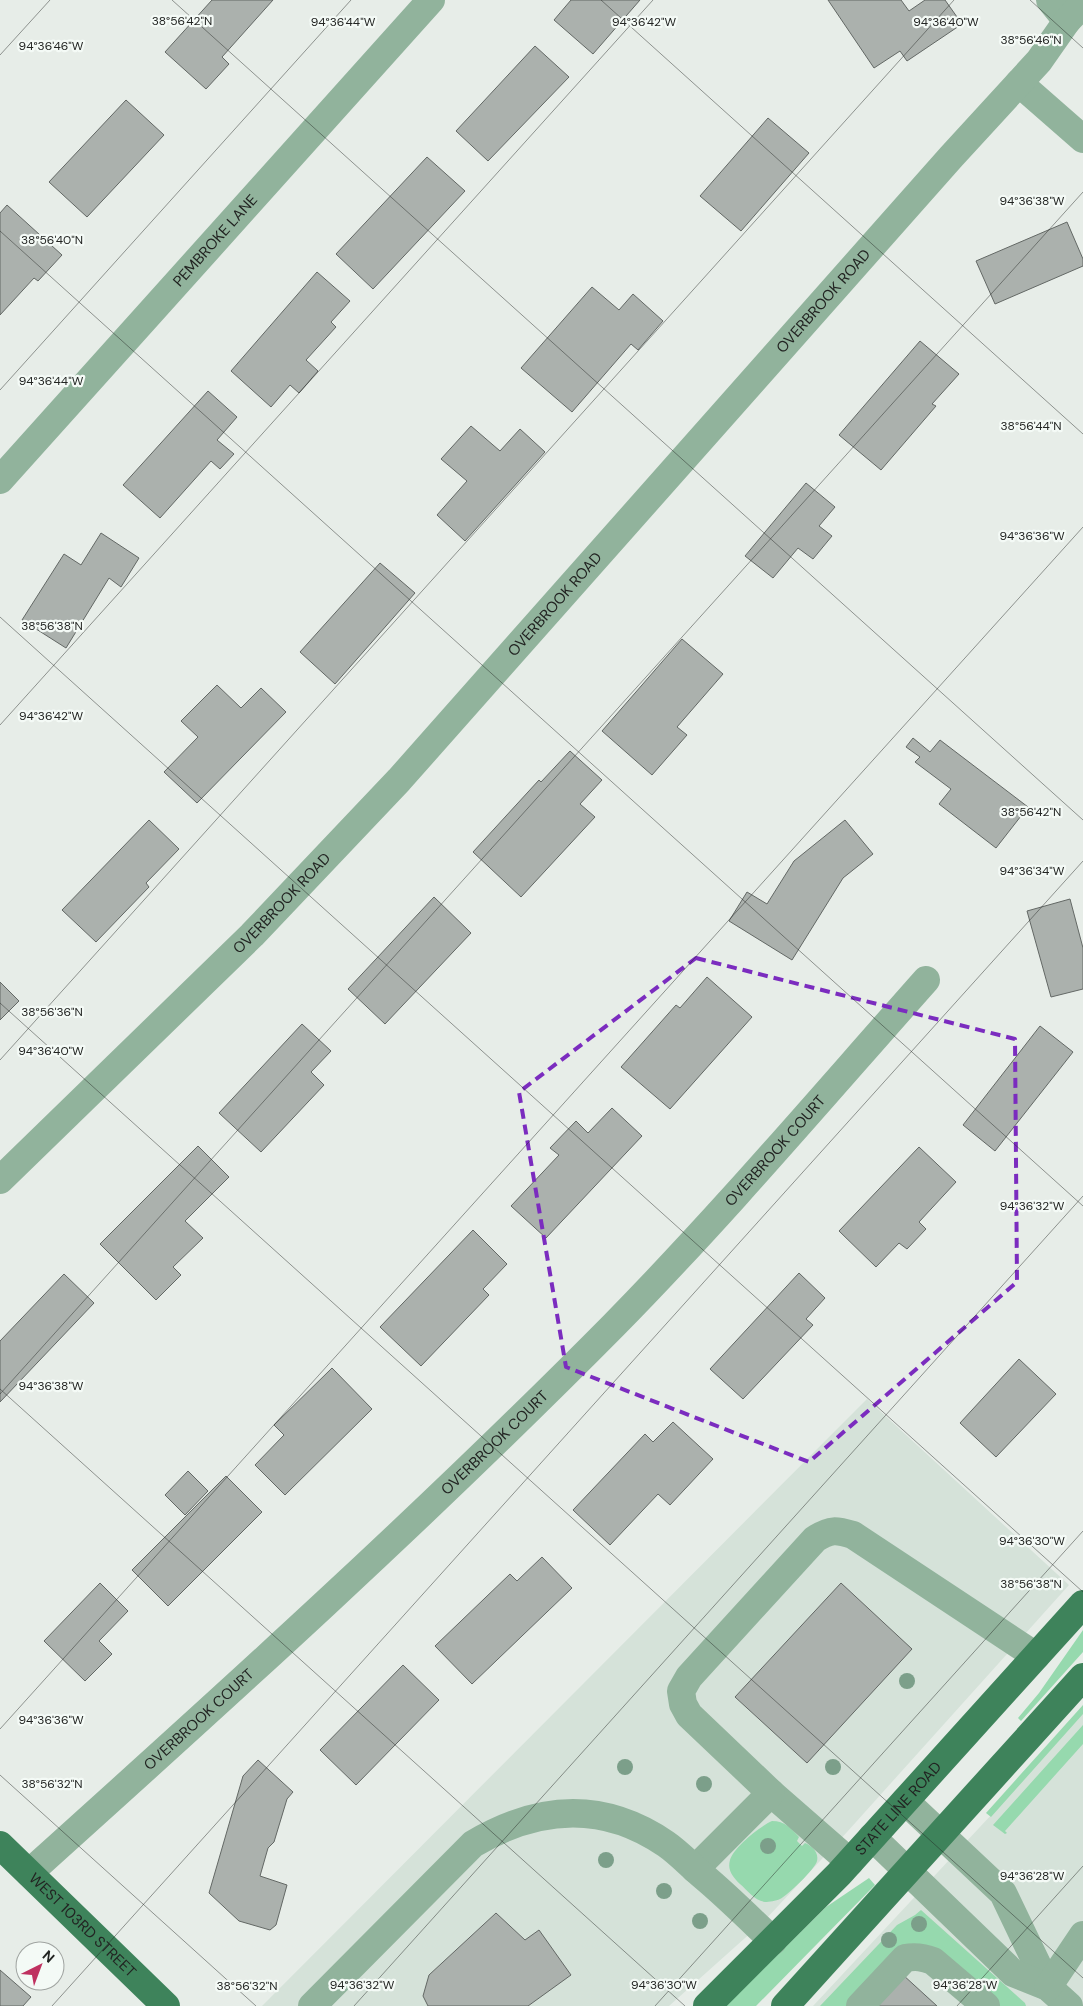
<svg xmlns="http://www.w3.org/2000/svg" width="1083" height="2006" font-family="'DM Sans',sans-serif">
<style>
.built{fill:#d5e2d9}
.green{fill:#96d9ae}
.building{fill:#abb1ad;stroke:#636865}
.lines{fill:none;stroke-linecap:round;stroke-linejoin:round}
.minor{stroke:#91b39c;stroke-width:28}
.major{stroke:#3e835b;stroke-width:28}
.tree{fill:#7c9f8a}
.marked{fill:none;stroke:#7b2cbf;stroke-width:4;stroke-dasharray:10 6;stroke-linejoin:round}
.ticks{fill:none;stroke:#222422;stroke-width:1;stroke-opacity:0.45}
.labels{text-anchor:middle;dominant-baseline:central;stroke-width:4.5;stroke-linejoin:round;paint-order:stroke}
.street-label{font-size:15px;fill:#222422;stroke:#f4faf6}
.ticks-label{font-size:12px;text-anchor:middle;fill:#222422;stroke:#f4faf6;stroke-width:4.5;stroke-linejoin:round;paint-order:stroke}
</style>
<rect width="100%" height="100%" fill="#e7ede8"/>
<path class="built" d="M867 1399 1069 1585 847 1832 765 1920 669 2006H262Z
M1083 1712V2006H813L993 1813Z"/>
<path class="green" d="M1083 1630V1652L1021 1721 1018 1718 1039 1693Z
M1083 1705V1714L991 1817 986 1813Z
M1083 1725V1744L1005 1831 1007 1833 1005 1834 993 1825Z
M772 1821C785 1821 791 1828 799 1837L797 1841 802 1846 805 1843C812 1846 819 1852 817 1861 816 1868 787 1896 780 1899 776 1901 769 1902 765 1902 755 1901 747 1890 740 1884 733 1877 727 1870 730 1860 733 1848 760 1826 772 1821Z
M869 1878 875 1885 756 2006H726L826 1907Z
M921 1910 1025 2003 1026 2006H999L937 1953 848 2006H820L897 1925 915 1915Z"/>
<path class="building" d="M212 0H273L222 57 229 64 206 89 165 52Z
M571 0H640L593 54 554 20Z
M828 0H901L909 11 925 0H945L962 24 907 61 900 51 874 68Z
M535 46 569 77 488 161 456 131Z
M126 100 164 135 87 217 49 182Z
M768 118 809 153 741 231 700 196Z
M427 157 465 191 373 289 336 254Z
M7 205 62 255 38 281 34 278 0 315V213Z
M1067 222 1083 259V266L995 304 976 261Z
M317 272 350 301 331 322 336 327 306 360 318 371 299 393 290 385 271 407 231 371Z
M592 287 619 310 633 294 663 321 638 350 631 344 572 412 521 368Z
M920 341 959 374 932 404 936 406 881 470 839 435Z
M208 391 237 417 217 440 234 454 220 469 211 461 160 518 123 485Z
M471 426 500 451 520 429 545 452 465 541 437 515 467 481 441 459Z
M806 483 835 507 819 526 832 536 813 559 798 548 773 578 745 556Z
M101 533 139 558 121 587 109 578 66 648 22 620 64 554 81 565Z
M380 563 415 593 335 684 300 652Z
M682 639 723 674 677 727 687 735 652 775 602 731Z
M217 685 241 708 261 688 286 712 197 803 164 772 198 737 181 721Z
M913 738 930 752 940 740 1028 807 996 848 939 804 951 789 915 762 920 757 906 747Z
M570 751 602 780 580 804 595 817 521 897 473 852 539 780 541 782Z
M149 820 179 849 146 883 149 887 96 942 62 910Z
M845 820 873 854 843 878 792 960 729 921 747 892 767 904 794 861Z
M434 897 471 933 385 1024 348 989Z
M1070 899 1083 948V989L1051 997 1027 911Z
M707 977 752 1017 670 1109 621 1067 676 1005 680 1008Z
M0 982 19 1001 0 1020Z
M302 1024 331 1051 311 1072 324 1085 261 1152 219 1113Z
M1040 1026 1073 1052 995 1151 963 1125Z
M612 1108 642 1136 546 1238 511 1206 559 1155 550 1148 576 1121 588 1133Z
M198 1146 229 1177 185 1221 203 1238 173 1267 181 1275 156 1300 100 1244Z
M919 1147 956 1182 919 1222 926 1229 907 1249 899 1243 876 1267 839 1231Z
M473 1230 507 1264 483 1289 489 1295 421 1366 380 1327Z
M799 1273 825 1298 806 1319 813 1325 743 1399 710 1369Z
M64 1274 94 1303 0 1402V1341Z
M1019 1359 1056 1394 996 1457 960 1423Z
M332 1368 372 1409 285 1495 255 1465 284 1435 274 1425Z
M673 1422 713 1459 670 1505 658 1494 610 1545 573 1510 645 1434 653 1442Z
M188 1471 208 1491 185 1515 165 1495Z
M226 1476 262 1512 168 1606 132 1570Z
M542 1557 572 1588 472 1684 435 1646 510 1574 517 1581Z
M100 1583 128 1611 99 1641 112 1654 85 1681 44 1641Z
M841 1583 912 1649 807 1763 735 1697Z
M403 1665 439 1700 356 1785 320 1750Z
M258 1760 293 1792 287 1799 274 1842 268 1848 260 1876 287 1885 276 1925 270 1930 239 1921 209 1893 243 1776Z
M496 1913 525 1940 539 1930 571 1975 528 2006H428L423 1996 429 1975Z
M0 1970 31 1997 23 2006H0Z
M902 1974 937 2006H873Z"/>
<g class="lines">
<g class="minor">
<path d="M1050 0 1067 21"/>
<path d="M1019 83 1083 139"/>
<path id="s1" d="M0 480 431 0"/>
<path id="s2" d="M0 1180 252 935 399 780 951 157 1039 61 1067 21 1083 4"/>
<path d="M771 1793 850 1862"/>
<path d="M905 1801 1003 1893 1048 1987"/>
<path d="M872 1837 1013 1973 1048 1987 1069 2006"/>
<path d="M695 1869 771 1793 689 1715 683 1704 681 1691 689 1677 815 1539C831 1529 836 1530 853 1535L1036 1656"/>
<path id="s3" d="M29 1873C228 1694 426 1515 614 1325 723 1214 823 1096 926 980"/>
<path d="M1048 1987 1083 1935"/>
<path d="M312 2006 473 1844C537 1806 602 1800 666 1844 679 1853 691 1866 703 1876 728 1897 750 1919 773 1941"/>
<path d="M860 2006 905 1958C916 1956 923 1957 933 1961L986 2006"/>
</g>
<g class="major">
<path id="s4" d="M0 1845 166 2006"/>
<path id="s5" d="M707 2006 839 1874 1083 1604"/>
<path d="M785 2006 1083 1677"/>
</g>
</g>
<g class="tree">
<circle cx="907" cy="1681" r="8"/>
<circle cx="625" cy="1767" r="8"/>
<circle cx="833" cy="1767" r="8"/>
<circle cx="704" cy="1784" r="8"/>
<circle cx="768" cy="1846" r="8"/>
<circle cx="606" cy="1860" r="8"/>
<circle cx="664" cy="1891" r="8"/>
<circle cx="700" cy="1921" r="8"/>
<circle cx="919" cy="1924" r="8"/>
<circle cx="889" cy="1940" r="8"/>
</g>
<path class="marked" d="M696 958 1015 1039 1017 1282 809 1462 566 1367 519 1092Z"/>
<path class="ticks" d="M172 0 1083 820M601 0 1083 434M1030 0 1083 48M0 55 50 0M0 231 1083 1206M0 390 351 0M0 617 1083 1592M0 725 653 0M0 1003 1083 1978M0 1060 954 0M0 1389 685 2006M0 1394 1083 192M0 1729 1083 527M0 1775 256 2006M52 2006 1083 861M354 2006 1083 1196M655 2006 1083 1531M957 2006 1083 1866"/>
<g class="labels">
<g class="street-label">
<text stroke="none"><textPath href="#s1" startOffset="322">PEMBROKE LANE</textPath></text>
<text stroke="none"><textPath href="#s2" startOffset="1205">OVERBROOK ROAD</textPath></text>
<text stroke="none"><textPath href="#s2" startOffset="800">OVERBROOK ROAD</textPath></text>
<text stroke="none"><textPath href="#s2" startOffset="395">OVERBROOK ROAD</textPath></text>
<text stroke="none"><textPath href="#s3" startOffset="1039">OVERBROOK COURT</textPath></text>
<text stroke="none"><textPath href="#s3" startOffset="634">OVERBROOK COURT</textPath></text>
<text stroke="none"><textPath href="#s3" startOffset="229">OVERBROOK COURT</textPath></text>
<text stroke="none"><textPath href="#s5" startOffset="275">STATE LINE ROAD</textPath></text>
<text stroke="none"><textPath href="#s4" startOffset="115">WEST 103RD STREET</textPath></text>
</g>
</g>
<g class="ticks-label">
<text x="182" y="25">38°56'42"N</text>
<text x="343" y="26">94°36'44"W</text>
<text x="644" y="26">94°36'42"W</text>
<text x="946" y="26">94°36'40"W</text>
<text x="1031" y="44">38°56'46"N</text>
<text x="51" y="50">94°36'46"W</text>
<text x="1032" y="205">94°36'38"W</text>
<text x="52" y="244">38°56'40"N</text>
<text x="51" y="385">94°36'44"W</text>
<text x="1031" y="430">38°56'44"N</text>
<text x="1032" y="540">94°36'36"W</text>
<text x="52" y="630">38°56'38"N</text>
<text x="51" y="720">94°36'42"W</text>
<text x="1031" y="816">38°56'42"N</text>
<text x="1032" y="875">94°36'34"W</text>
<text x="52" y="1016">38°56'36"N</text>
<text x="51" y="1055">94°36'40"W</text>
<text x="1032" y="1210">94°36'32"W</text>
<text x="51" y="1390">94°36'38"W</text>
<text x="1032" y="1545">94°36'30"W</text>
<text x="1031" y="1588">38°56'38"N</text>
<text x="51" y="1724">94°36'36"W</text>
<text x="52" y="1788">38°56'32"N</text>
<text x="1032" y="1880">94°36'28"W</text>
<text x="362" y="1989">94°36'32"W</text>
<text x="664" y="1989">94°36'30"W</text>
<text x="965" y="1989">94°36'28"W</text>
<text x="247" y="1990">38°56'32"N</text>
</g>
<g transform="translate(40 1966) rotate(42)"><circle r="24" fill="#f4faf6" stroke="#a0a4a1"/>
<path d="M0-4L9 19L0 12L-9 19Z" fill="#bf3160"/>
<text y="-8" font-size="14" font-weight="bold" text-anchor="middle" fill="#222422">N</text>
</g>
</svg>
